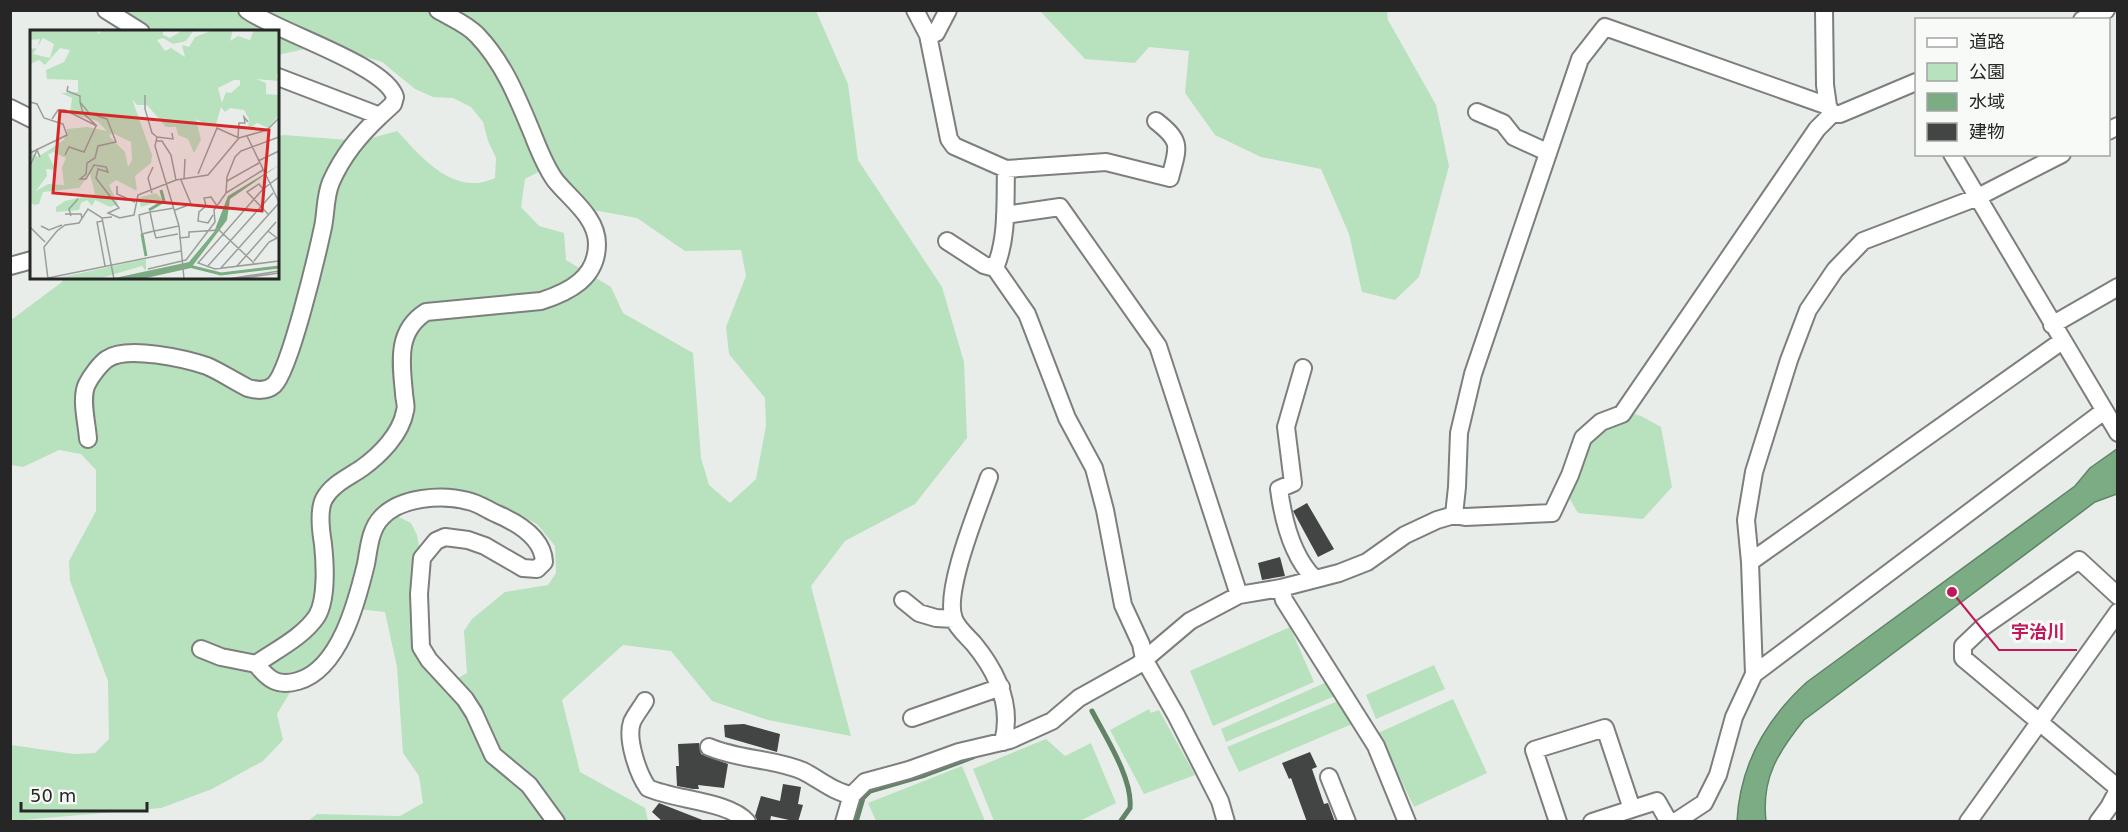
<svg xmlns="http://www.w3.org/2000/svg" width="2128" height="832" font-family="'DejaVu Sans','Noto Sans JP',sans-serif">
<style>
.green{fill:#b8e1be;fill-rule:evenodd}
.water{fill:#7bac83;stroke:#618467;stroke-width:1.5}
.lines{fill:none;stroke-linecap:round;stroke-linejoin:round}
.stream{stroke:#618467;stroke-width:5}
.building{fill:#424543}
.minor-casing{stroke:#7c7f7c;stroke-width:20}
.minor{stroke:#fff;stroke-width:16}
.inset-river{fill:none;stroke:#7bac83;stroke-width:3}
.inset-road{fill:none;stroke:#9b9d9b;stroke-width:1.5}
.view{fill:#d62828;fill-opacity:0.15;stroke:#d62828;stroke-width:3}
.inset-edge{fill:none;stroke:#252625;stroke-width:3}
.leader{fill:none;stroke:#c2185b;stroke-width:2}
.callout-dot{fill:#c2185b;stroke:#f7faf7;stroke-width:2}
.callout-label{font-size:18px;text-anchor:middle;font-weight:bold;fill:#c2185b;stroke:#f7faf7;stroke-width:6;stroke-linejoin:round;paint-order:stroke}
</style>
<rect width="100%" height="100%" fill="#e9edea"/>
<path class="green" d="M110 11H816L848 84 858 160 942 287 964 362 967 438 915 504 845 541 811 586 851 736 768 720 712 701 671 651 623 645 562 700 580 772 645 808 648 821H308L317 814 400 816 423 803 419 776 403 753 397 667 385 612 357 609 333 659 319 682 291 691 277 714 283 740 263 761 212 789 161 808 11 821V745L74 754 95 753 109 739 108 681 70 581 69 561 96 511V470L81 454 59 450 23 467 11 465V320L62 282 64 278H278V136L284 135 361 141 397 131C418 153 443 185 477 183 483 183 489 180 495 178L496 158 488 141 483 122 471 107 453 98 433 97 415 89 382 62 340 49 318 46 278 55V32L131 31ZM550 166 588 209 637 218 685 251 741 250 746 276 726 327 729 354 765 398 766 426 756 479 730 503 709 485 701 458 693 353 623 313 611 287 566 260 564 233 539 226 521 207 525 179ZM441 490 485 498 537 524 555 546 556 573 548 585 505 592 472 619 464 631 467 673 456 679 434 665 414 599 421 558 417 535 411 523 399 517V504Z
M1040 11H1387L1388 20 1436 105 1449 166 1419 277 1395 300 1362 292 1349 234 1321 169 1261 157 1215 135 1185 93 1189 51 1149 47 1135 63 1085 59Z
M1624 411 1641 416 1661 427 1672 487 1643 519 1578 513 1568 496 1588 435Z
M1290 627 1314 682 1213 726 1190 671Z
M1434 665 1445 689 1376 719 1366 695Z
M1327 682 1335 696 1226 742 1221 729Z
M1453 699 1487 773 1414 807 1378 733Z
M1338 701 1352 724 1239 772 1227 747Z
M1149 709 1151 713 1159 710 1195 775 1144 794 1110 730Z
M1046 739 1065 756 1091 743 1116 803 1080 821H994L973 769Z
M962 766 985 821H876L868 803Z"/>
<path class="water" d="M2117 449V494L2095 502 1804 720C1778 752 1761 779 1766 821H1737C1740 765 1765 720 1807 682L2075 486 2090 468Z"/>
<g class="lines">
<path class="stream" d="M1092 711C1105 736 1133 779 1130 808L1120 822
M856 822 863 798 870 791 925 775 973 757"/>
</g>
<path class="building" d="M1307 503 1334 549 1318 557 1293 511Z
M1280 557 1285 576 1262 580 1258 563Z
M744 724 780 734 777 752 725 737 724 725Z
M699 743 701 754 728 764 724 788 698 785 699 789H693L677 786 676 766H679L678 744Z
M1310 752 1317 767 1312 769 1324 804 1328 803 1335 822H1307L1291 778 1289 779 1282 763Z
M783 784 801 787 798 804 803 805 798 822 771 816 770 822 757 820 755 816 761 796 780 801Z
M659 803 705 821V822H663L652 812Z"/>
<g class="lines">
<g class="minor-casing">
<path id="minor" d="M106 10 141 32
M247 10C277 32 386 65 395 97L393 104 380 116 278 77
M438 10C451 18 467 24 477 35 504 63 518 99 533 135 539 150 545 166 555 180 570 199 597 217 597 244 597 278 569 292 541 301L426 312C396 331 401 362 404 393 404 399 407 406 405 411 401 434 380 455 362 468 349 477 332 484 324 499 318 511 321 532 323 544 325 563 327 599 317 616 303 637 276 650 256 664 268 679 277 687 298 681 340 669 357 601 366 564 369 548 370 529 382 517 401 497 442 494 468 501 478 503 488 510 497 514 518 523 543 538 544 562L537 569 523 568 485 546 468 540 445 537 436 541 422 558 419 594 421 647 429 660 465 699 474 713 493 755 529 785 556 822
M915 10 928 35 949 139 954 146 1006 169C1005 201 1008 238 995 268L1027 314 1067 418 1094 468 1105 510 1123 605 1141 644 1144 659 1176 715 1220 801 1226 822
M1824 10 1825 85 1828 106
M2082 20 2106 10
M928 35 936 33 948 10
M10 108 32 119
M1477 112 1503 123 1514 137 1547 152
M2108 131 2118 126
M1952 154 2118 433
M1006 169 1106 162 1170 178C1178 147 1183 142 1156 121
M1005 215 1060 207 1158 346 1239 595
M947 241 984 265 995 268
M10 266 32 260
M2052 325 2118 287
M1303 368 1286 427 1293 483 1279 489C1283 519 1292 556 1314 578
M88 439C87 423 80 398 87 384 91 376 100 364 107 359 127 345 186 359 207 366 221 372 234 381 248 388 256 390 266 392 274 385 290 370 317 255 323 227 326 213 325 196 331 182 343 155 359 136 380 116
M989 477C979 506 943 592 954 619 957 628 968 637 974 644 997 672 1013 705 1003 742
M1454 515 1457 487 1459 433 1473 374 1580 59 1605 27 1828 106 1832 114
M1750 562 2062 341
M1281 588 1284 600 1376 746 1407 822
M2118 596 2079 560 1983 627 1963 646V658L2118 788
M903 600 919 613 936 618 954 619
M201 649 221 657 256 664
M1754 674 2104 411
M645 701C641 708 635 715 632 722 626 739 638 774 648 788 674 800 729 801 747 822
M912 718 1001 687
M709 747C739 760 772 758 803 771 819 779 835 793 852 795
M1329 777 1347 822
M844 822 852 795 865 782 909 770 959 752 1010 740 1052 721 1079 698 1138 665 1190 621 1239 595 1281 588 1339 573 1367 562 1405 535 1437 520 1454 515 1465 517 1552 513 1570 475 1583 438 1601 422 1622 414 1817 129 1832 114H1840L1916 82
M1558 822 1534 750 1605 728 1632 809 1657 801 1669 822
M1592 822 1632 809
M1675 822 1704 803 1718 775 1734 717 1754 674 1750 562 1746 520 1754 472 1789 360 1808 310 1835 270 1863 241 1978 197 2062 154
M1968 822 2118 612
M2098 822 2109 807 2118 790"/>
</g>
<use href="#minor" class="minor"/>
</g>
<g transform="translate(30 30)">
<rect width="249" height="249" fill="#e9edea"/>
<path d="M0 0H66L69 4 71 0H133V5L140 8 153 0H164L156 11 143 14 133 8 127 10 135 21 141 18 155 27 152 15 159 17 165 7 183 0H203L200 11 208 6 220 10 224 0H249V44L246 45 249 51 226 49 236 53V64L249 65V85L238 98 227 93 218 99 219 89 214 80 200 78 195 82 191 77 186 94 177 95 166 89 171 110 164 123 158 109 148 105 146 97H136L117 75H107L102 69 122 125 121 133 105 146 107 161 86 150 79 155 88 174 80 177 65 170 62 176 57 170 51 173 49 180 26 182V177L35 171 65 164 60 144 49 158 13 162 9 174 4 175 0 172V113L3 124 8 127 34 110 37 99 57 97 77 101 67 91 40 83 42 68 31 63 48 62V50L17 49 16 40 34 32 40 20 30 18 15 35 9 30 0 34V19L7 18 10 9 0 10ZM13 8 24 14 20 28 3 24ZM204 50H210V55L201 63 196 62 192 73 188 58ZM82 103 101 112 102 130 98 137 95 122 79 106ZM23 122 36 128 32 137 34 155 18 154 6 161 17 146 16 139 26 140 18 125ZM126 163 133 170 111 177 108 168ZM116 229V241L112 236 68 249H24Z" fill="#b8e1be" fill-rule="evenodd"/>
<path d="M249 135 200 169 197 190 161 238 116 248 80 249 159 232 184 202 198 166Z" fill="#7bac83"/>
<path class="inset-river" d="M119 180 134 171 131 160M112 204 116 226M159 236 191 244 249 237"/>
<path class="inset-road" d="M38 56 37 61 50 66V72M115 65V79L122 103 127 107 125 116 149 196 154 249M0 72 7 74 14 88 33 94 37 105 0 123M22 89 28 80H35L67 96 53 83 50 72 59 83 77 89 86 112 68 116 65 128 57 133 56 144 50 149H56L64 135 76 137 78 142 68 139 66 148 89 178 78 183 90 188M217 106 249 172M127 107 143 109 142 103M208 107 209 93H215L214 87 218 92M127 111H132L141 125 146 150M35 125 39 117 54 122 66 96M228 131 249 121M0 136 7 120 10 127M168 144 187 98 209 108M154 149 155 129M197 151 229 133M87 156V164L105 172M233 159 168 233 185 239 249 231M122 163 118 148 123 137M196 163 233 140M144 178 120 182 124 201 149 196M145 180 161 174 151 150M120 182 109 185 112 204 124 201 126 208 148 204M35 184H51L52 188M183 185 178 193 168 191 169 182 176 176 174 168 181 167 187 176M239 185 217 162 229 154 233 159 249 147M41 186 39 179 48 169M72 188 84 249M89 188 104 185 108 165 146 150 178 145 209 108 237 100 249 88M73 191 67 192 75 236M11 196 19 200 32 195M0 197 15 212M149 208 159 207V202L189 200 224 233M224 231 239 212 247 208 238 201M207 236 246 192M177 237 243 163M118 239 156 230 185 192 184 180 196 163 197 147 205 127 211 121 249 107M190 239 249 173M18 248 151 221M18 249 14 217 27 201 35 195 49 193 58 179 72 188 82 187M198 249 249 241M207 249 249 243"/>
<path class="view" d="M30 81 239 100 232 181 23 163Z"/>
<rect width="249" height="249" class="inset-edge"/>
</g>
<path class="leader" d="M1952 592L1999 650H2077"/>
<circle class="callout-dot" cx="1952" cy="592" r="6"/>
<g class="callout-label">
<text x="2038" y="638">宇治川</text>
</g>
<rect width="2128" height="832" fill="none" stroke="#252625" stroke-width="24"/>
<rect x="1915" y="18" width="195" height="138" fill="#f7faf7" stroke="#a3a5a3" stroke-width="1.5"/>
<rect x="1927" y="38" width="30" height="9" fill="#ffffff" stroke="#a3a5a3" stroke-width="1.5"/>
<text x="1969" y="48" font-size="18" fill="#252625">道路</text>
<rect x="1927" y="63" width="30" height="18" fill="#b8e1be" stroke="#a3a5a3" stroke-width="1.5"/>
<text x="1969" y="78" font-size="18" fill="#252625">公園</text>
<rect x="1927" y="93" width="30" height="18" fill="#7bac83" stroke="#a3a5a3" stroke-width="1.5"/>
<text x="1969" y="108" font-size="18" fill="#252625">水域</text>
<rect x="1927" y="123" width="30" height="18" fill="#424543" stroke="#a3a5a3" stroke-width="1.5"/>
<text x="1969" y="138" font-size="18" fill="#252625">建物</text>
<path d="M21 802v9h126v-9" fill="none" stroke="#252625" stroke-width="3"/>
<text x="30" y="802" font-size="18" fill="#252625" stroke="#f7faf7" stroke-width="4.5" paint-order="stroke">50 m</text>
</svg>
